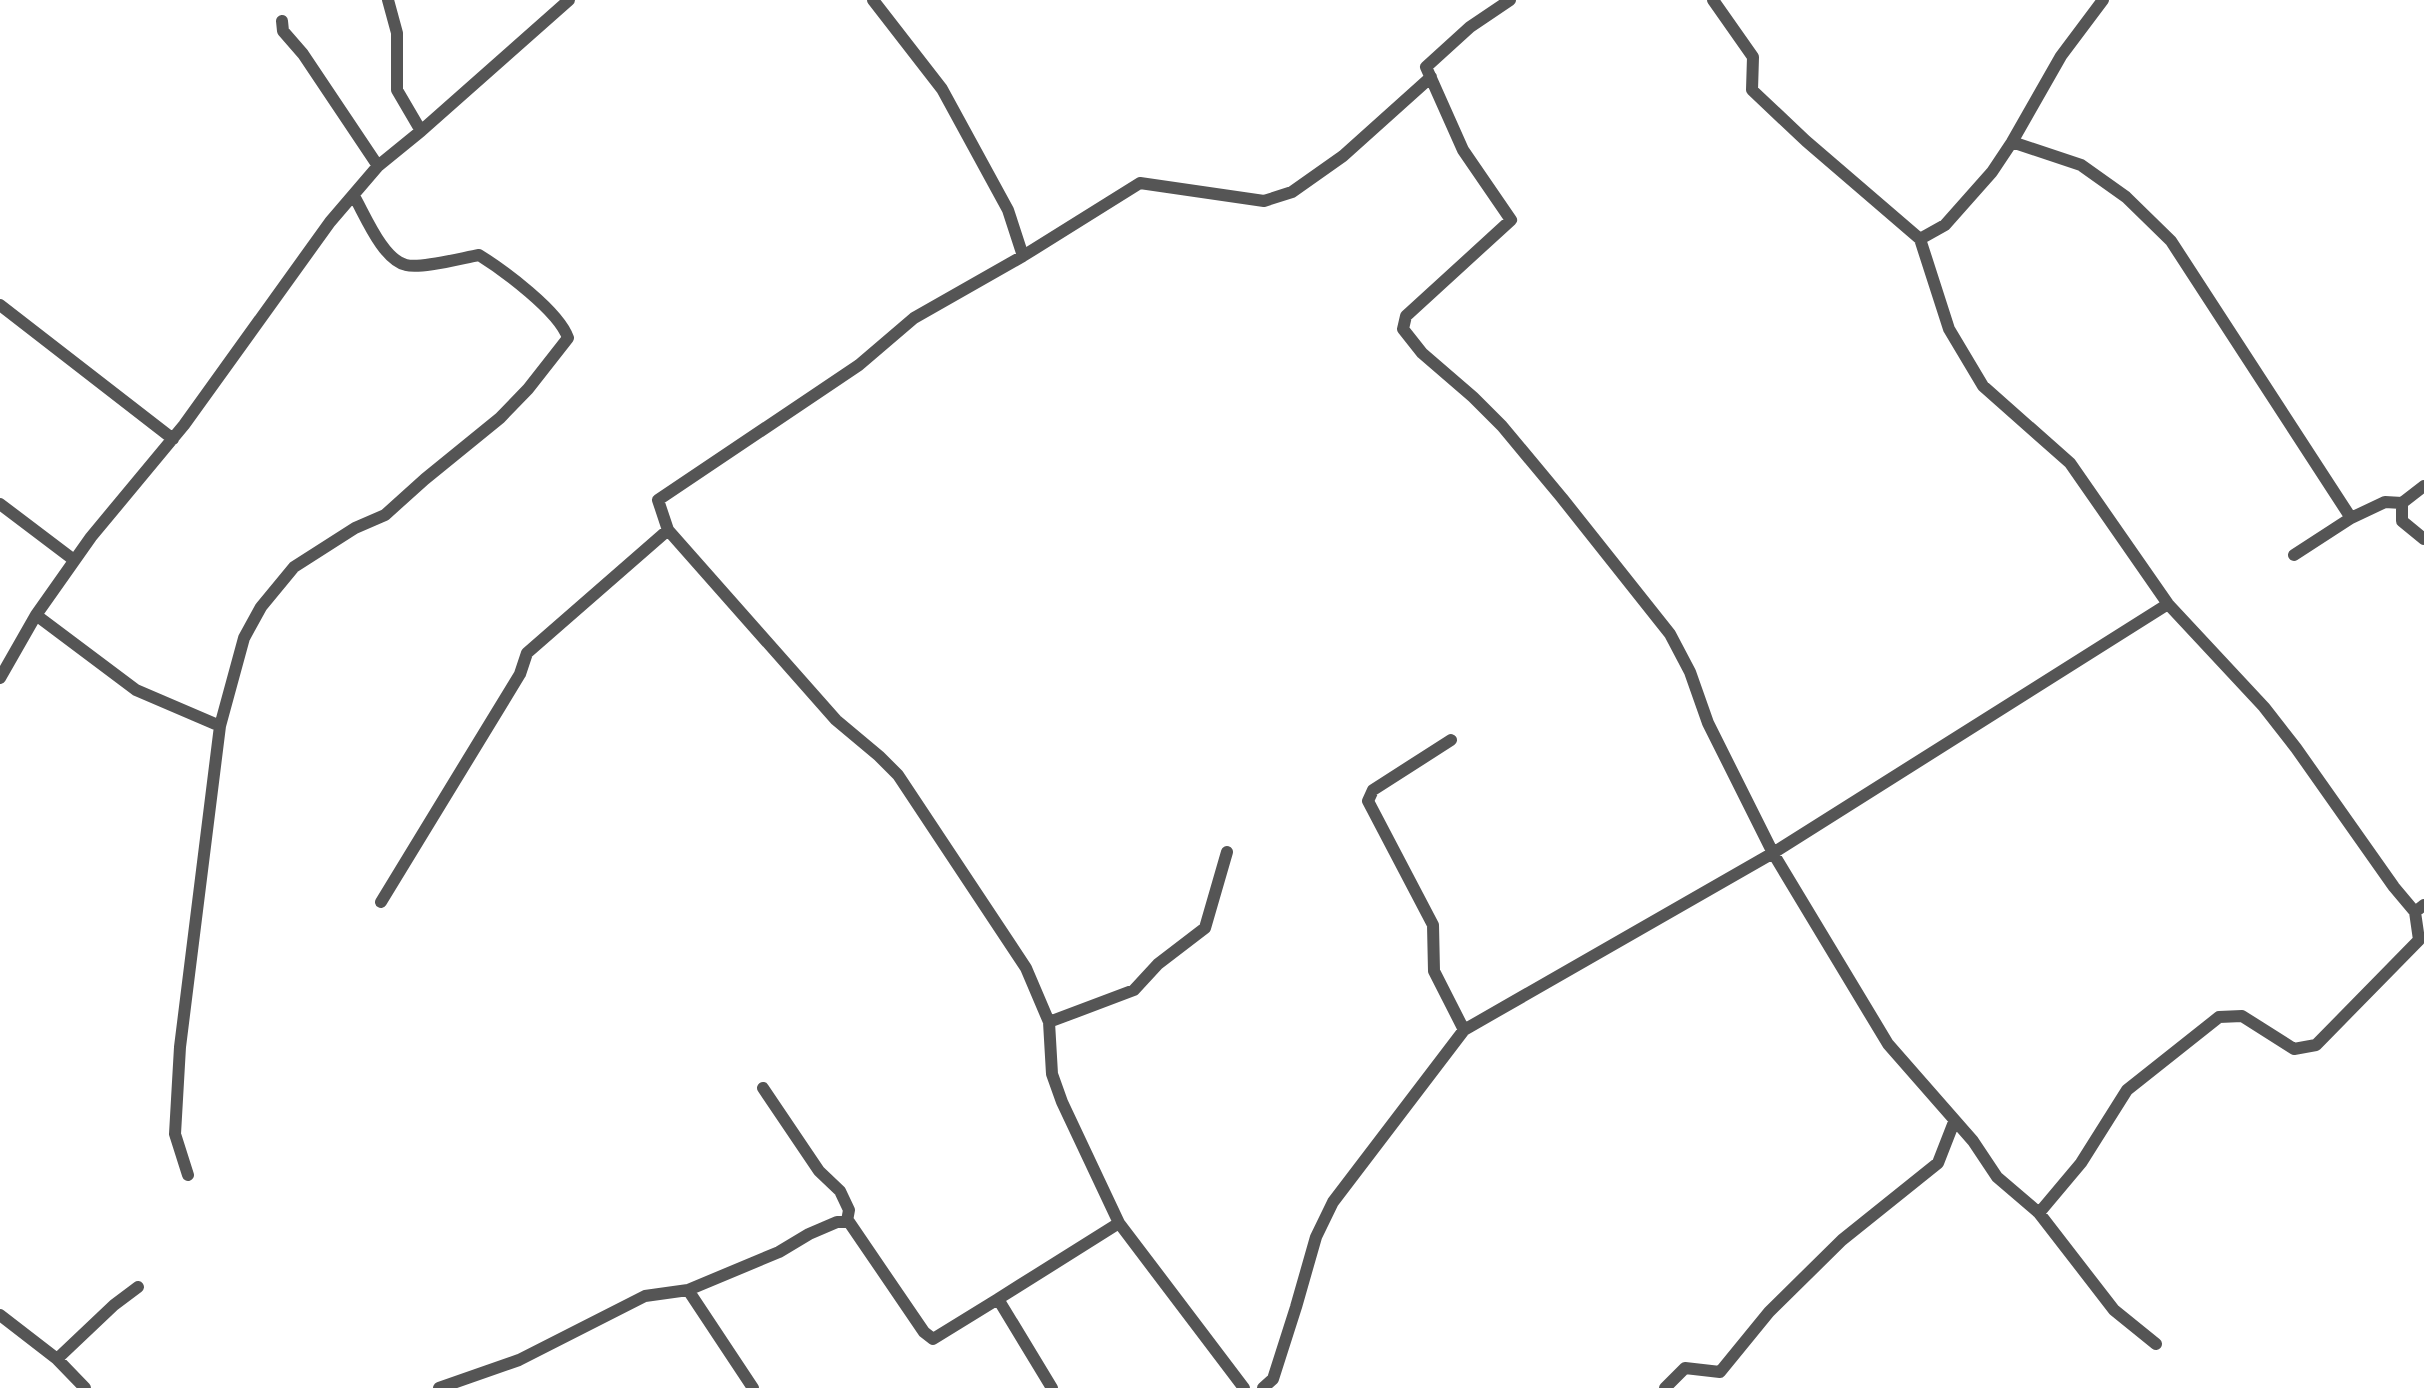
<svg xmlns="http://www.w3.org/2000/svg" width="2424" height="1388" font-family="'Open Sans',sans-serif">
<style>
.lines{fill:none;stroke-linecap:round;stroke-linejoin:round}
.minor{stroke:#555;stroke-width:12}
</style>
<rect width="100%" height="100%" fill="#fff"/>
<g class="lines">
<path class="minor" d="M388 0 397 33V90L421 131
M873 0 942 89 1008 210 1023 256
M1510 0 1470 27 1426 67 1463 150 1511 220 1406 316 1403 329 1422 353 1473 397 1502 426 1562 498 1670 634 1690 672 1708 723 1773 853 1888 1044 1973 1141 1997 1177 2039 1213
M1713 0 1753 57 1752 90 1806 141 1920 239 1949 329 1983 386 2070 463 2168 604 2264 707 2296 748 2394 887 2415 912
M282 21 283 31 303 54 378 166
M2012 142 2081 165 2126 197 2171 241 2351 518
M1920 239 1945 225 1992 172 2012 142 2061 56 2103 0
M0 305 173 439
M2402 503V521L2424 539
M0 504 74 560
M668 530 658 500 859 365 914 318 1023 256 1140 183 1264 201 1292 192 1343 156 1431 77
M2294 555 2351 518 2385 502 2402 503 2424 486
M36 615 136 690 220 726
M0 678 36 615 91 537 184 425 330 222 378 166 421 131 569 0
M1451 740 1373 790 1368 801 1433 925 1434 971 1464 1030
M381 902 520 674 527 653 668 530 836 720 879 756 898 775 1026 968 1049 1022 1052 1074 1062 1102 1119 1223
M1049 1022 1134 990 1158 964 1205 928 1227 852
M763 1088 819 1171 840 1191 849 1210 847 1221 849 1222
M188 1175 175 1134 180 1047 220 726 244 638 261 607 294 567 355 528 385 515 425 479 500 418 528 389 568 338C559 311 503 270 479 255 462 258 421 269 406 265 383 260 365 215 354 196
M688 1290 753 1388
M0 1315 57 1359 85 1388
M2156 1344 2114 1310 2039 1213 2081 1163 2127 1090 2219 1017 2242 1016 2294 1049 2316 1045 2419 940 2415 912 2424 905
M57 1359 114 1305 138 1287
M439 1388 519 1360 645 1296 688 1290 779 1252 809 1234 837 1222H849L924 1332 933 1339 998 1299
M1052 1388 998 1299 1119 1223 1244 1388
M1263 1388 1273 1379 1296 1307 1316 1237 1333 1202 1464 1030 1773 853 2168 604
M1665 1388 1685 1368 1720 1372 1769 1312 1842 1240 1938 1163 1954 1122"/>
</g>
</svg>
